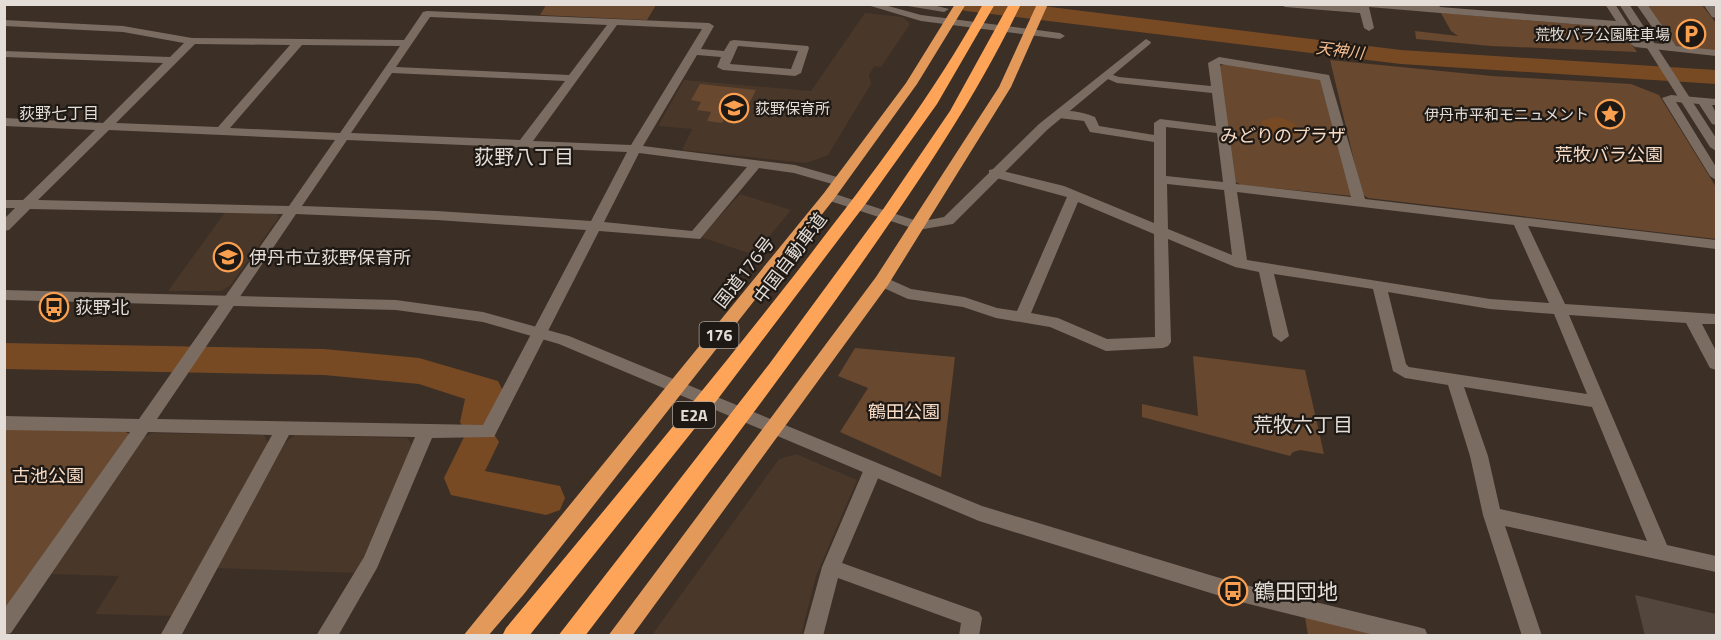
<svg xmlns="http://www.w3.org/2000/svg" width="1721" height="640" font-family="'Titillium Web','Noto Sans JP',sans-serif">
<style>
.built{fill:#493729}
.green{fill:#68482f}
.water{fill:#774a24}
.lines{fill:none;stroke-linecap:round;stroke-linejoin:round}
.river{fill:#774a24;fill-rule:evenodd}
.building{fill:#53463c}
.pedestrian{fill:#7a6c61;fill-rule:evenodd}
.minor{fill:#7a6c61;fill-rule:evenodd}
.tertiary{fill:#7a6c61;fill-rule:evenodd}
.trunk{fill:#e3995a;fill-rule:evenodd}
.motorway{fill:#fda458;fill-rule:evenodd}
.labels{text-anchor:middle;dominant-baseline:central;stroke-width:4.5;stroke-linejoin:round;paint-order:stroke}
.far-poi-label{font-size:15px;fill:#e4dcd6;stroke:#1e1914;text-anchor:end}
.far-water-label{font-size:16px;font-style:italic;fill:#f6bd90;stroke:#1e1914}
.far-neighbourhood-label{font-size:16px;fill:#e4dcd6;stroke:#1e1914}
.shield{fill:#1e1914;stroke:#a9a29c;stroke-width:1.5}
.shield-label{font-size:16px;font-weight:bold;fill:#e4dcd6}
.park-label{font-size:18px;fill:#f8dbc5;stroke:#1e1914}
.poi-label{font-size:18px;fill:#e4dcd6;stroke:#1e1914;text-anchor:start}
.street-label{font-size:18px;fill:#e4dcd6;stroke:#1e1914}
.neighbourhood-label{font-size:20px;fill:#e4dcd6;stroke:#1e1914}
.near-poi-label{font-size:21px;fill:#e4dcd6;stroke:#1e1914;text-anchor:start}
</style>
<rect width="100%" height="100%" fill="#3c2f26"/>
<path class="built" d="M865 13 903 17 910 24 881 67 874 66 869 75 871 84 828 155 806 163 682 150 692 129 658 126 684 80 811 91Z
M740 194 791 210 754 255 701 237Z
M226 211 277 212 279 217 230 286 221 291H168Z
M152 433 264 435 268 443 172 616 95 614 119 576 48 574 140 439Z
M295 435 407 438 412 445 357 573 217 568 285 443Z
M796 454 857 480 816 576 801 635H652L779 459Z"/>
<path class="green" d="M546 5V4L656 5 647 20 540 15Z
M1644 5H1702L1716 23V52L1672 45Z
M1441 13 1620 28 1637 52 1491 46 1416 39 1415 31 1458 36 1451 31Z
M1330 60 1492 76 1631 84 1659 95 1716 187V239L1368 198 1362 194Z
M1226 64 1320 79 1353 196 1241 185 1234 181 1220 66Z
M700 84 756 90 747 108 731 106 722 123 707 121 711 112 697 110 701 102 691 100Z
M855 348 955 357 941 477 840 432 868 388 838 376Z
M1193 356 1305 370 1324 454 1300 450 1293 452 1290 456 1142 417V404L1198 416Z
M5 428 124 431 129 434 5 615Z
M1305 617 1375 635H1308Z"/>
<path class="water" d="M1278 117 1294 123 1299 133C1287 143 1269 138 1260 126L1263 120Z"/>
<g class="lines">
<path class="river" d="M955 4H1026L1401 50 1716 70V84L1401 64 966 11 958 9Z
M4 343 324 349 419 358 498 381 503 391 492 431 499 442 485 471 560 486 565 498 560 510 546 515 451 495 444 478 466 433 460 422 465 399 419 384 324 375 4 369Z"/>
</g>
<path class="building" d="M1635 595 1716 614V636H1645Z"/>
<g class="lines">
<path class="pedestrian" d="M864 4H881L921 15 1060 33 1065 36 1060 39 921 21Z
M896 4H929L949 9 944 12Z"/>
<path class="minor" d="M1280 4 1358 6V4H1438L1440 7 1616 21 1605 4H1615L1637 39 1642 42 1664 44 1636 4H1647L1676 46 1716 50V56L1635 47 1629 43 1620 28 1369 7 1374 28 1369 31 1364 28 1360 13 1285 7Z
M1703 4H1714L1716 8V18L1712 17Z
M427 11 709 23 714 26 701 49 724 51 730 41 734 40 808 46 809 48 801 73 795 76 723 70 717 67 721 57 697 55 643 146 795 165 844 179 845 182 839 186 794 173 759 168 700 239 599 231 494 437 432 438 377 568 338 636H316L364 557 415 437 289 435 181 636H160L272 435 148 432 11 633 4 635V609L130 432 4 430V416L139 419 283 214 30 209 9 230 4 231V219L15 208H4V200H23L95 130 4 126V118L103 123 163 63 4 57V51L170 57 184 43 123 32 4 26V20L123 26 192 38 404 40 423 12ZM430 17 607 25 569 75 396 67ZM617 25 702 29 631 145 533 141ZM195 44 290 45 218 127 116 123ZM302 45 400 46 340 133 230 128ZM738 46 798 51 791 69 730 64ZM392 73 565 81 520 140 351 133ZM109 130 335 140 289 206 38 200ZM347 140 627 152 591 221 437 211 302 206ZM639 153 747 167 692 231 604 222ZM296 214 437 220 586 230 483 425 157 419Z
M1219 57 1329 75 1365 199 1716 240V249L1528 226 1565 304 1716 314V324H1702L1716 351V370L1710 368 1686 323 1569 315 1667 545 1716 556V572L1505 526 1542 636H1522L1483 515 1470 456 1448 385 1405 378 1393 371 1373 289 1274 274 1289 336 1281 342 1273 336 1259 272 1235 267 1168 239 1171 342 1168 346 1163 348 1106 351 1050 327 996 318 963 307 908 299 877 285 875 281 882 276 911 289 964 297 997 308 1017 311 1067 197 989 176V170L994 169 1064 186 1154 223V142L1090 132 1084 121 1059 118 1053 114C1062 107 1085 113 1095 117L1099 126 1154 135V123L1160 119 1216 126 1212 93 1117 83 1101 76 1107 73 1119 77 1211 86 1208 63ZM1220 64 1320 80 1351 197 1236 184ZM1166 127 1217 133 1223 182 1166 176ZM1167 184 1224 190 1232 255 1168 229ZM1237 192 1514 225 1549 303 1490 299 1247 260ZM1078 202 1154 234 1155 337 1107 339 1058 318 1031 313ZM1388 292 1490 309 1554 314 1587 394 1409 367 1406 364ZM1464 387 1592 407 1647 541 1500 509 1488 456Z
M1671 95 1716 99V105H1712L1716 113V125L1712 124 1699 104 1676 102 1716 167V180L1710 176 1662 98Z
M829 192 923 223 925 226 918 230 824 199 822 196Z
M873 462 879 464 882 469 842 563 979 612 982 618 979 636H959L961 623 838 578 823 636H803L822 567 864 469 867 464Z"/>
<path class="tertiary" d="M1619 4H1629L1716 138V151L1710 147Z
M1146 39 1151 42 1150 44 1047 130 953 224 918 230 913 229 911 226 913 223 944 217 1039 124Z
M4 290 396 300 483 312 569 336 982 506 1233 582 1418 627 1425 629 1428 636H1378L1233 600 979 521 559 344 483 322 396 310 4 300Z"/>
<path class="trunk" d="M955 4H966L917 84 834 199 524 594 488 636H463L824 193 906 83Z
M1037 4H1048L1011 87 888 285 632 636H608L876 277 999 87Z"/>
<path class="motorway" d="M983 4H995L937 104 867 202 711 408 529 636H502L506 628C604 511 702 393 796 273 863 186 930 101 983 4Z
M1009 4H1021C970 110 903 205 835 301 754 414 670 525 585 636H558L770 363 884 208 950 111Z"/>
</g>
<defs>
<g id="parking-ring" transform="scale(1.5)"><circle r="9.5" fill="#1e1914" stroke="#fa9f4f" stroke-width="1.5"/><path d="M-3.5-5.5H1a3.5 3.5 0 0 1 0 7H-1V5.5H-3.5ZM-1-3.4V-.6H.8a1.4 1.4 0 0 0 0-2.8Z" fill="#fa9f4f"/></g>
<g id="school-ring" transform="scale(1.5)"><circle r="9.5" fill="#1e1914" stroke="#fa9f4f" stroke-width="1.5"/><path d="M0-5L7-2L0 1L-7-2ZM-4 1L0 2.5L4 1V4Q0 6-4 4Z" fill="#fa9f4f"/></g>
<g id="sight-ring" transform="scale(1.5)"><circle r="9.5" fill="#1e1914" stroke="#fa9f4f" stroke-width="1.5"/><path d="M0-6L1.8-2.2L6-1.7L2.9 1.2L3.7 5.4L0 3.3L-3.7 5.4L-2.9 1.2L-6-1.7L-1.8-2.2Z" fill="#fa9f4f"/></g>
<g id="bus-ring" transform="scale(1.5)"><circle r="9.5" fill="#1e1914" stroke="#fa9f4f" stroke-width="1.5"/><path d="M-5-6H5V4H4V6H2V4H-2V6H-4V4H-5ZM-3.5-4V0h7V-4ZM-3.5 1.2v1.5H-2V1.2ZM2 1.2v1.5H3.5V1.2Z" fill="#fa9f4f"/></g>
</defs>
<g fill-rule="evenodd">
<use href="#parking-ring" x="1691" y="34"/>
<use href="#school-ring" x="734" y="108"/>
<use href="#sight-ring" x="1610" y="114"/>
<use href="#school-ring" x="228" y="257"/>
<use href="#bus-ring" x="54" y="307"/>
<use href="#bus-ring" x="1233" y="591"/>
</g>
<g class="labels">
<g class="far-poi-label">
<text x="1670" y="34">荒牧バラ公園駐車場</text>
<text x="755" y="108" text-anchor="start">荻野保育所</text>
<text x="1589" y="114">伊丹市平和モニュメント</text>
</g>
<g class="far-water-label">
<text transform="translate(1340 50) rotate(7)">天神川</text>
</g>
<g class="far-neighbourhood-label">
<text x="59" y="113">荻野七丁目</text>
</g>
<g class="shield">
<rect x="699.5" y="322" width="39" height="26" rx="4.5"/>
<rect x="673" y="402" width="42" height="26" rx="4.5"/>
</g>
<g class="shield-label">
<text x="719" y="335">176</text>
<text x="694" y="415">E2A</text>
</g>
<g class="park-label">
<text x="1283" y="135">みどりのプラザ</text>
<text x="1609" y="154">荒牧バラ公園</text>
<text x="904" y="411">鶴田公園</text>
<text x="48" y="475">古池公園</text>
</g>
<g class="poi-label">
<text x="249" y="257">伊丹市立荻野保育所</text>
<text x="75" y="307">荻野北</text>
</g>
<g class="street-label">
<text transform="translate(790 258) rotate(-53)">中国自動車道</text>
<text transform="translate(744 272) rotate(-52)">国道176号</text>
</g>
<g class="neighbourhood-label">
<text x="524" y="156">荻野八丁目</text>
<text x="1303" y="424">荒牧六丁目</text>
</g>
<g class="near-poi-label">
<text x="1254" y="591">鶴田団地</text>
</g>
</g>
<rect width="1721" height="640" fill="none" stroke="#e4dcd6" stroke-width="12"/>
</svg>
